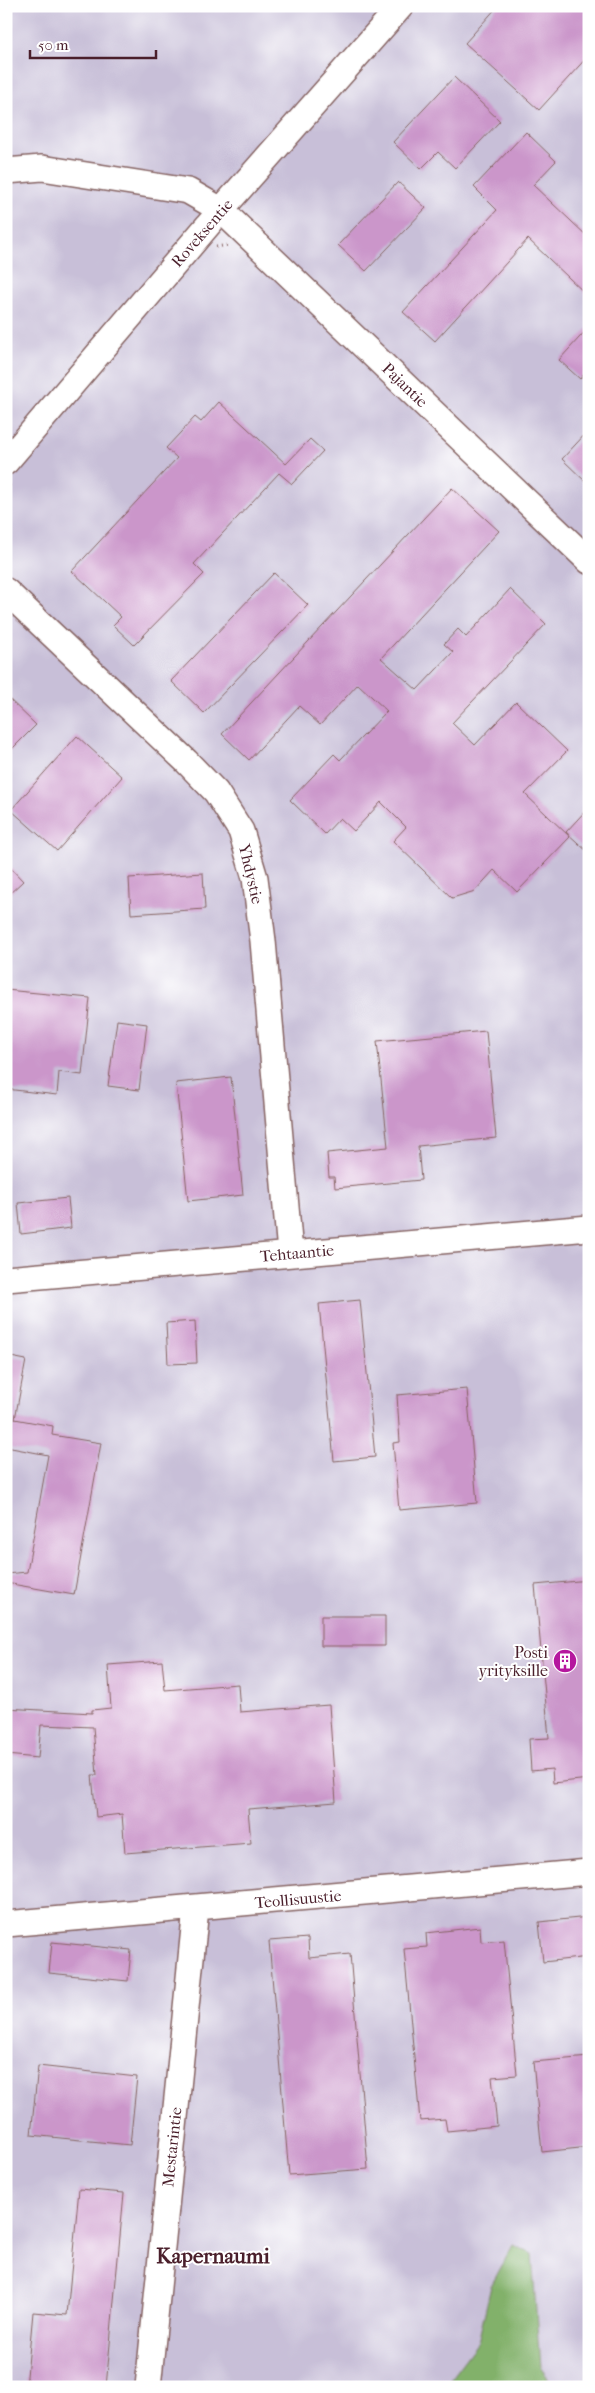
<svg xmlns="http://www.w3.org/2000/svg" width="595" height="2393" font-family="'IM FELL French Canon',serif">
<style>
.industrial{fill:#c8bfd8}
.forest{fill:#82b16a;stroke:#66684a}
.building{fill:#cb96ca}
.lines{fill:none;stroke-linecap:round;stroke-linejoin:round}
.minor-casing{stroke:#866463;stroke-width:28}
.path{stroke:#866463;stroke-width:3;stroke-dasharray:1 4;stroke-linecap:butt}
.minor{stroke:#fff;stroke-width:25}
.labels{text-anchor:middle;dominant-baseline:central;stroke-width:4;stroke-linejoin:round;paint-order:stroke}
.street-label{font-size:16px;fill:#4a1f2b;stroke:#fff}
.poi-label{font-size:16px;fill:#4a1f2b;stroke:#fff;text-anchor:end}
.district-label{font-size:21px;font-weight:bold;fill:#4a1f2b;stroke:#fff}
</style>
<rect width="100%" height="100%" fill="#fff"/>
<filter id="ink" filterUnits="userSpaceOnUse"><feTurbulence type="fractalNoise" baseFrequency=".02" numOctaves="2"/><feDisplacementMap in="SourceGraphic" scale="10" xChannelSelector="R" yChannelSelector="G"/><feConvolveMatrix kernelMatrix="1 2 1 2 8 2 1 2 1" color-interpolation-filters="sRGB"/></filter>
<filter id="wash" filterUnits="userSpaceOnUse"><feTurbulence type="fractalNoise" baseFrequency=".0096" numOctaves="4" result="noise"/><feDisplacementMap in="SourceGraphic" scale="20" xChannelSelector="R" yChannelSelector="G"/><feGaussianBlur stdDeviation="1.12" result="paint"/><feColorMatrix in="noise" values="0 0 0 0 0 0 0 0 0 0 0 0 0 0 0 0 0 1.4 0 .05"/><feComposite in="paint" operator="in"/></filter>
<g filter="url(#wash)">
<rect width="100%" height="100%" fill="#f4e4ca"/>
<path class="industrial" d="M6 6H589V2387H6Z"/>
<path class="forest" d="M513 2245 532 2254 540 2367 555 2387H444L478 2342 491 2286Z"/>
<g id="blocks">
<path class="building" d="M498 6H589V55L539 110 465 43Z
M454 77 500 121 455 168 438 152 421 169 393 142Z
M526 132 556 161 533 185 589 238V297L528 239 435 341 403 312 497 210 474 187Z
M398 182 426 208 366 271 338 245Z
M589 327V368L580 379 559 360Z
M219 402 286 464 310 439 323 451 292 484 279 473 194 564 204 574 134 645 113 625 121 617 72 571 177 458 166 448 195 417 201 422Z
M589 430V485L562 459Z
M452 488 499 531 381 658 417 690 453 652 444 644 458 629 466 637 510 589 546 624 452 723 475 745 516 702 567 751 525 794 570 837 517 892 494 870 475 891 452 898 393 841 406 827 381 802 354 831 340 818 325 834 290 800 334 754 340 760 387 711 358 684 320 725 299 706 249 760 222 734Z
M274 573 308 605 204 713 171 681Z
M6 696 36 725 6 755Z
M77 736 122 777 57 851 11 810Z
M589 807V853L566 832Z
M6 863 23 881 6 897Z
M203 873 205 909 131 914 129 878Z
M6 990 90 998 82 1075 59 1072 57 1095 6 1089Z
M117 1020 147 1024 139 1090 108 1086Z
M486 1031 496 1138 418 1146 421 1180 335 1188 334 1177H329L327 1153 388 1147 377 1041Z
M231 1077 243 1195 188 1201 176 1083Z
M68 1198 71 1228 21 1234 18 1203Z
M360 1300 375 1457 334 1461 319 1304Z
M195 1321 197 1363 168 1364 166 1323Z
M6 1356 26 1360 15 1419 53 1426 52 1435 101 1443 74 1595 6 1583V1574L27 1572 48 1455 6 1447Z
M467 1389 477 1503 399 1510 393 1443 400 1442 397 1395Z
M589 1580V1779L553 1783 552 1769 531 1771 529 1739 549 1738 535 1585Z
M321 1616H385V1646H321Z
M162 1661 165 1690 238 1684 240 1712 329 1705 336 1802 248 1809 251 1843 125 1853 122 1814 96 1817 92 1775H97L93 1727 41 1725 38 1758 6 1755V1708L92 1713V1710L111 1708 108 1665Z
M589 1917V1957L543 1962 539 1922Z
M480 1927 481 1942 504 1940 517 2075 492 2077 497 2126 447 2131 445 2119 420 2121 404 1949 427 1947 426 1933Z
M308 1938 309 1958 350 1954 368 2169 289 2175 269 1941Z
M52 1942 131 1950 128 1981 49 1973Z
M589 2057V2147L542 2152 533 2062Z
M38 2066 137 2077 130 2145 31 2135Z
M79 2189 124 2193 106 2387H26L33 2312 67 2315Z"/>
</g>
</g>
<g filter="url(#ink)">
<use href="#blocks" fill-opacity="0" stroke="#866463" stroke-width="1"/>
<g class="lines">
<g class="minor-casing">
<path id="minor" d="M6 171 42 168 188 191 221 210 589 561
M6 462 221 210 401 6
M6 591 186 761 216 792 241 831 255 878 263 941 290 1253
M6 1279 589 1228
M6 1924 589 1872
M148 2387 196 1908"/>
</g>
<path class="path" d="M216 247 229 245
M6 489 12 482"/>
<use href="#minor" class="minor"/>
</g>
</g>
<defs>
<g id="building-disc" transform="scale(1.25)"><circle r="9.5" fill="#b5179e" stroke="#fff"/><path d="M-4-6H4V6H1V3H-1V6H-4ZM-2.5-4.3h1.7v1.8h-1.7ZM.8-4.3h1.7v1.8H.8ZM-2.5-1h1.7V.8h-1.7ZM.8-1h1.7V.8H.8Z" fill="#fff"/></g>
</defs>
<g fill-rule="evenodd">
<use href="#building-disc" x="565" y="1661"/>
</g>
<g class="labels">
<g class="street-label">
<text transform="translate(202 233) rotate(-49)">Roveksentie</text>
<text transform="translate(405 385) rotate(44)">Pajantie</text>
<text transform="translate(251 874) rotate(77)">Yhdystie</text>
<text transform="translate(297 1253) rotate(-5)">Tehtaantie</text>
<text transform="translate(298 1899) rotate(-5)">Teollisuustie</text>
<text transform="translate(172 2147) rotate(-84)">Mestarintie</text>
</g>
<g class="poi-label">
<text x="548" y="1652">Posti<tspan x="548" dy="18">yrityksille</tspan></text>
</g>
<g class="district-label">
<text x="213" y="2256">Kapernaumi</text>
</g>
</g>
<rect width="595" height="2393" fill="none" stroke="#fff" stroke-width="25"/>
<path d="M30 50v8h126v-8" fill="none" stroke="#4a1f2b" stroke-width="2.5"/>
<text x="38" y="50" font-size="15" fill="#4a1f2b" stroke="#ffffff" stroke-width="4" paint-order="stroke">50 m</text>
</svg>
